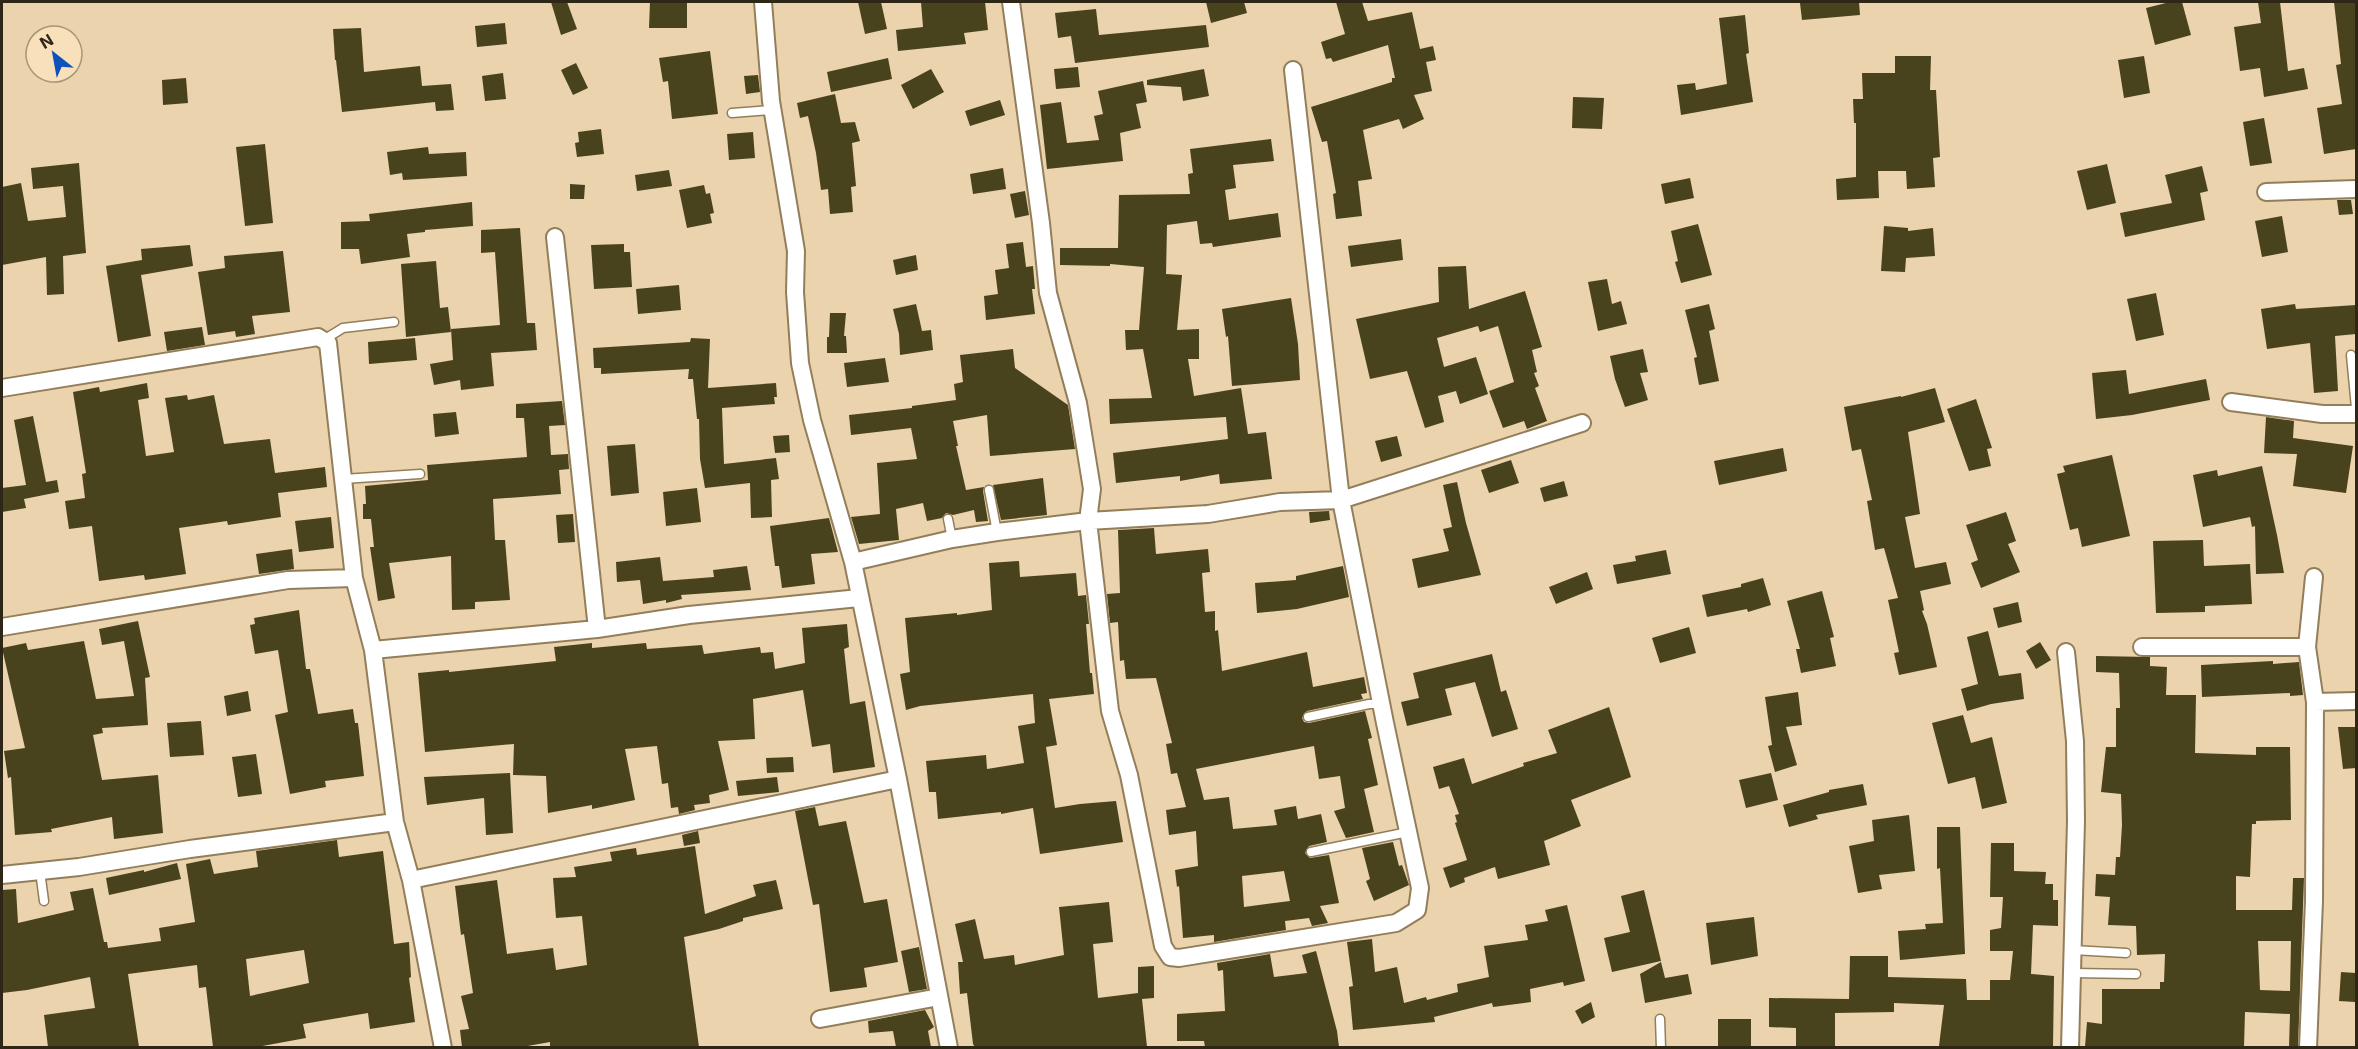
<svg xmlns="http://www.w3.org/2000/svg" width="2358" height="1049" font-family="Inter,sans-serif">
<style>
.building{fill:#48431d;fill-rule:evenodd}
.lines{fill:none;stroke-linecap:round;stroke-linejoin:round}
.service-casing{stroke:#937e5a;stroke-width:11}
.minor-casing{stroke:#937e5a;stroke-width:20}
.service{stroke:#fff;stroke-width:8}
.minor{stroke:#fff;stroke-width:16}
</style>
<rect width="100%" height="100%" fill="#ead3ad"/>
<path class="building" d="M551 2H567L577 29 561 35Z
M650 2H687V28H649Z
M858 2H881L887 29 865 34Z
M921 2H985L988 30 964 33 966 44 898 51 896 30 923 27Z
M1206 2H1244L1247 13 1211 23Z
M1336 2H1362L1368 21 1412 12 1420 49 1433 46 1436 60 1426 62 1432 91 1414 95 1424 119 1403 129 1399 119 1363 130 1372 179 1358 181 1362 216 1336 219 1333 194 1336 193 1327 141 1322 142 1311 107 1392 82V78H1395L1388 45 1333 62 1331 58 1326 59 1321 42 1345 34Z
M1817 2H1859L1860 15 1802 20 1800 3Z
M2170 2H2182L2191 35 2155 45 2146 8Z
M2258 2H2280L2288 71 2304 68 2308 89 2264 97 2260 68 2240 71 2234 27 2261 23Z
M2334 2H2356V149L2324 154 2317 108 2342 104 2336 65 2341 64Z
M1096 9 1099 35 1206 25 1209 47 1075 63 1071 36 1058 38 1055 13Z
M1745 15 1749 53 1746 54 1753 102 1681 115 1677 85 1695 83 1696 90 1727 84 1719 18Z
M505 23 507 44 477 47 475 26Z
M361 28 364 72 420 66 422 86 451 84 454 110 436 111 435 102 342 112 336 60H335L333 29Z
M710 51 718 114 672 119 668 81 663 82 659 58Z
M1895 56H1931L1930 90H1936L1940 157 1933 158 1935 187 1907 189 1906 171H1878L1879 198 1837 200 1836 179 1856 177V123H1854L1853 99H1863L1862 73H1895Z
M2144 56 2150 93 2124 98 2118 60Z
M888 58 892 79 831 92 827 72Z
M576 63 588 88 573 95 561 70Z
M1078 67 1080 87 1056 89 1054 69Z
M931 69 944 92 913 109 901 85Z
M1204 69 1209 96 1183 101 1181 87 1147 85V80Z
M503 73 506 99 485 101 482 76Z
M758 75 760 92 746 94 744 76Z
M186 78 188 103 163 105 162 80Z
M1143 81 1147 102 1136 104 1141 128 1120 133 1123 161 1047 169 1040 105 1061 102 1067 143 1099 140 1094 116 1103 114 1098 91Z
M835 94 841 123 855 122 860 141 852 143 856 186 851 187 853 212 830 214 828 189 821 190 816 153 808 116 800 118 797 103Z
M1573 97 1604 98 1602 129 1572 128Z
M1000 100 1005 115 970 126 965 111Z
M2264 118 2272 163 2250 166 2243 122Z
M601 129 604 154 577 157 575 143 579 142 578 132Z
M753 132 755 158 729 160 727 134Z
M1271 139 1274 161 1233 165 1236 188 1225 190 1229 220 1278 213 1281 237 1213 247 1212 243 1200 244 1197 221 1167 225 1166 274 1182 275 1177 330 1199 329V359H1188L1194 396 1241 388 1248 434 1266 432 1272 479 1220 484 1219 474 1180 481V476L1116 483 1113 453 1228 439 1226 417 1110 424 1109 399 1152 398 1143 349 1126 350 1125 330H1139L1144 267 1110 264V266L1060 265V248H1118L1119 195 1190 194 1188 174 1193 173 1190 149Z
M265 144 273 223 245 226 236 147Z
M428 147 429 154 466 152 467 176 403 180 402 173 390 175 387 152Z
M79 163 86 253 63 256 64 294 47 295 46 257 2 265V187L21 183 28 221 66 217 63 186 33 189 31 168Z
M2107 164 2116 203 2087 210 2077 171Z
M2202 166 2208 191 2200 193 2205 220 2125 237 2120 213 2172 203 2165 175Z
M1003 168 1006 189 973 194 970 174Z
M669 170 672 186 637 191 635 175Z
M1690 178 1694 198 1665 204 1661 184Z
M570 184 585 185 584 199H570Z
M704 185 706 194 710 193 714 213 710 214 712 223 687 228 679 190Z
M1025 191 1029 215 1015 218 1010 194Z
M2337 200H2351L2353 214 2339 215Z
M472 202 473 226 425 230V232L407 234 410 257 361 264 359 249H341V222L370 221 369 214Z
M2282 216 2288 252 2262 257 2255 221Z
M1698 224 1712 275 1681 283 1675 262 1678 261 1671 231Z
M1884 226 1908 228V231L1933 228 1935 256 1906 258 1905 272 1881 271Z
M520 228 527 323H535L537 350 491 353 494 386 461 390 460 380 434 385 430 364 453 360 451 329 500 325 495 252 481 253V230Z
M1401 239 1403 260 1351 267 1348 246Z
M1023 242 1026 267 1033 266 1035 289H1032L1035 314 986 320 984 296 998 294 995 270 1009 268 1006 244Z
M624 244V252H630L632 287 594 289 591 245Z
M190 245 193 266 141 275 151 336 118 342 106 266 142 260 141 249Z
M283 251 290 312 252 316 255 334 236 337 235 331 208 335 198 272 225 268 224 256Z
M916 255 918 270 896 275 893 260Z
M436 261 440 308 448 307 451 332 406 337 401 264Z
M1466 266 1469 309 1525 291 1542 347 1532 350 1537 372 1534 373 1539 386 1535 388 1547 421 1527 429 1524 421 1503 428 1489 391 1514 382 1498 326 1480 332 1478 326 1437 338 1444 367 1476 357 1488 394 1460 404 1456 391 1438 396 1444 422 1425 428 1407 371 1370 379 1356 319 1439 302 1438 267Z
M1607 279 1612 304 1621 301 1627 324 1598 331 1588 282Z
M679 285 681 310 638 314 636 289Z
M2156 293 2164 335 2136 341 2127 299Z
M1291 298 1298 344 1300 380 1232 386 1228 336 1226 337 1222 309Z
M916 304 922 331 931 330 933 350 900 355 899 334 893 309Z
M1709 304 1715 329 1709 331 1719 381 1699 385 1694 358 1697 357 1685 310Z
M2295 304 2296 309 2356 305V334L2335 336 2338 391 2314 393 2310 343 2267 349 2261 309Z
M830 313H846L844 336H846L847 353H827V337H829Z
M202 327 205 345 167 351 164 332Z
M415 338 417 360 369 364 368 342Z
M691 338 710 339 708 388 776 383 777 397H774L775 404 722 408 724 464 776 458 779 479 771 480 772 517 751 518 750 483 705 488 700 459 699 419H697L693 379H688L689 369 601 374V368H594L593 348 690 342Z
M1013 349 1015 368 1068 405 1075 449 990 456 987 415 953 421 958 446H956L966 490 984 487 983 491 988 521 976 522 974 510 953 515 946 513 942 518 927 521 923 503 896 509 899 540 859 544 851 517 880 514 877 463 917 459 911 428 851 435 849 415 912 408V406L956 400 954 384 963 382 960 355Z
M1643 349 1648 372 1640 373 1648 400 1625 407 1615 379 1610 356Z
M885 358 889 382 847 387 844 363Z
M2126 370 2129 394 2206 379 2210 400 2132 415 2096 419 2092 373Z
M147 383 149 398 138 400 146 456 174 452 165 398 187 395 188 400 214 395 224 444 270 439 275 473 325 467 327 487 278 493 281 517 228 525 227 521 179 528 186 574 145 580 144 575 99 581 92 526 69 529 65 501 85 498 82 474 86 473 73 392 99 387 100 392Z
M1935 388 1945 422 1908 432 1920 514 1905 517 1915 568 1946 562 1951 584 1920 591 1924 610 1922 611 1927 624 1937 667 1899 675 1894 653 1899 652 1888 600 1898 598 1884 548 1875 550 1867 501 1872 500 1861 449 1852 451 1844 407 1901 396V397Z
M1976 399 1992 448 1987 449 1991 466 1969 471 1947 409Z
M562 401 565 425 549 426 551 455 568 454 569 469 559 470 561 494 493 499 495 540H505L510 600 475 602V609L452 610 451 556 389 563 395 598 378 601 370 547H374L371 519H363V504H366L365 486 428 480 427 465 527 457 524 418H516V404Z
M456 412 459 434 435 437 433 414Z
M33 416 46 482 57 480 59 492 24 499 26 508 2 512V488L26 485 14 420Z
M2266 417 2294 421 2293 438 2353 446 2346 493 2293 486 2297 454 2264 453Z
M789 435 790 452 775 453 773 436Z
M1397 436 1402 456 1381 462 1375 441Z
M635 444 639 493 611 496 607 446Z
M1783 448 1787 471 1719 485 1714 461Z
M2112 455 2130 536 2082 547 2078 528 2070 530 2057 474 2065 472 2063 466Z
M1511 460 1519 483 1489 493 1481 470Z
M2262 466 2277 535 2284 573 2256 574 2255 526 2252 527 2250 517 2203 527 2193 475 2217 470 2218 476Z
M1043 478 1047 515 1001 520 993 485Z
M1564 481 1568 496 1544 502 1540 488Z
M1457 482 1466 523 1481 575 1418 588 1412 559 1449 551 1443 529 1452 527 1443 485Z
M697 488 701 522 666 526 663 492Z
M1329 511 1330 520 1310 523 1309 512Z
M2006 512 2016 541 2008 544 2020 572 1981 588 1971 563 1978 560 1966 525Z
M573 514 575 542 558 543 556 515Z
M331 517 334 548 299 552 295 521Z
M829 518 838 552 811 554 815 584 782 588 779 566H775L770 526Z
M1154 528 1156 554 1208 549 1210 572 1202 573 1205 612 1215 611V631L1218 630 1222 671 1307 652 1313 687 1364 677 1367 693 1361 694 1363 699 1307 711 1302 718 1304 722 1309 723 1365 711 1372 738 1368 739 1378 785 1364 789 1374 832 1346 838 1334 811 1345 808 1340 776 1319 779 1314 746 1196 769 1204 800 1229 797 1233 829 1277 825 1274 810 1296 806 1298 819 1321 814 1327 842 1309 846 1305 853 1310 858 1329 855 1339 903 1320 906 1328 923 1312 926 1309 918 1285 921 1286 930 1214 942V935L1183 938 1179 886 1177 887 1175 870 1198 866 1196 831 1169 835 1166 810 1186 807 1177 773 1171 774 1166 744 1172 743 1156 678 1126 679 1124 660 1120 661 1118 622 1110 623 1107 594 1120 593 1118 530ZM1284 871 1290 901 1244 907 1242 876Z
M2203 540 2204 566 2250 564 2252 604 2205 606V612L2156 613 2153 541Z
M292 549 294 569 259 574 256 554Z
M1666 550 1671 574 1617 584 1613 565 1636 561 1635 556Z
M660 557 663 581 714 577 713 570 747 566 751 590 681 595 682 599 666 603V600L643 604 640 580 617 582 616 562Z
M1019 561 1020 577 1076 573 1078 596 1086 595 1089 624H1086L1090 673H1092L1094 694 1049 699 1057 745 1046 747 1055 808 1080 804 1116 801 1123 842 1040 854 1033 808 1001 814V812L938 819 936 792H929L926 761 986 755 987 769 1024 763 1018 726 1035 723 1033 694 920 706 906 710 900 674 910 672 905 618 957 613V615L992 610 989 563Z
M1343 566 1349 597 1297 609 1257 613 1255 583 1296 580V576Z
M1587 572 1593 589 1556 604 1549 587Z
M1763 578 1771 605 1748 612 1747 609 1707 617 1702 595 1741 587V584Z
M1822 591 1834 637 1830 638 1836 666 1801 673 1796 649H1800L1787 601Z
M2018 602 2022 622 1998 628 1993 608Z
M299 610 306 669H310L318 714 353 709 355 723H358L364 776 325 781 326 787 290 794 275 715 288 712 278 650 255 654 250 625 255 624 254 618Z
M138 621 150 677 145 678 148 725 102 728 103 733 93 735 102 780 158 775 163 833 114 839 112 817 51 829 52 832 15 835 11 777 8 778 4 751 25 748 2 648 26 643 28 650 84 641 96 699 134 696 124 641 102 645 99 629Z
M847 624 849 647 844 649 850 704 865 701 875 767 833 773 830 744 812 747 803 690 753 699 755 739 718 741 729 790 709 795 710 803 694 805 695 810 679 814 678 807 671 808 668 783 662 784 657 746 625 749 635 800 592 809V805L548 813 546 776 513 775 514 744 425 752 418 673 449 670V672L556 661 554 647 592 643V648L646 643 647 649 702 645 704 654 760 647 761 653 773 652 775 669 805 663 802 628Z
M1689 627 1696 653 1660 663 1652 638Z
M1988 631 1999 676 2021 673 2024 699 1991 704 1967 711 1961 689 1978 684 1967 637Z
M2040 642 2051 660 2036 669 2026 651Z
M1492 654 1501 692 1506 690 1518 729 1492 737 1475 682 1445 689 1452 715 1407 726 1401 702 1419 698 1413 673Z
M2096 656 2150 657V666L2167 667 2166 695H2196L2195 753 2256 755V747H2290L2291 820 2256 821V824H2252L2250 877 2236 876V910H2292L2293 878H2304L2298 1047H2289L2290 1014 2245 1012 2244 1047H2085L2087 1022 2102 1024V989H2160V982H2164L2165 954 2137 955 2136 926 2108 925 2110 897 2095 896 2096 874 2115 875 2116 857H2120L2122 825 2121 794 2101 792 2106 747H2116V708H2120L2119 673 2096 672ZM2258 941H2291L2290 991 2260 990Z
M2273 661V664L2299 662 2303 695 2290 696V693L2202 697 2201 665Z
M248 691 251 711 227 716 224 696Z
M1798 692 1802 725 1786 727 1797 765 1775 772 1768 746 1772 745 1765 697Z
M1609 707 1631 777 1571 800 1581 826 1544 841 1550 865 1498 879 1495 867 1464 878 1465 882 1450 888 1443 868 1467 860 1455 823 1457 822 1455 815 1459 814 1449 786 1439 789 1433 767 1464 758 1472 784 1524 766 1523 763 1557 753 1548 730Z
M1963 715 1971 743 1992 737 2007 803 1982 809 1975 777 1948 784 1932 723Z
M201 721 204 755 170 757 167 723Z
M2338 727H2356V768L2343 769Z
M256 754 262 794 238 797 232 757Z
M793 757 794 772 767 773 766 758Z
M510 773 513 833 486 835 484 798 427 805 424 777Z
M1771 773 1778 800 1746 808 1739 780Z
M777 777 779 792 738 796 736 781Z
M1863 784 1867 805 1816 815 1818 819 1789 827 1783 805 1829 792V790Z
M815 807 819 826 846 821 864 903 887 899 898 962 864 968 867 987 830 992 819 904 813 905 795 811Z
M1909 815 1915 871 1879 875 1882 889 1858 893 1849 846 1874 841 1872 820Z
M1937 827H1960L1965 954 1900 960 1898 931 1926 929 1925 924 1943 923 1940 868 1937 869Z
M698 831 700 843 684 846 682 835Z
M337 840 339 857 383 851 394 944 409 942 411 977 409 978 415 1022 370 1029 368 1013 303 1024 306 1038 257 1047H213L206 987 199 988 197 965 128 974 139 1047H48L44 1015 95 1008 90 977 27 990 2 993V890L16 889 18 923 74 910 70 892 93 888 104 942H107L108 948 161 941 159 928 195 922 186 864 210 859 214 874 258 867 256 851ZM304 950 309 983 250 996 246 959Z
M1393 842 1399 866 1402 865 1409 885 1374 901 1366 881 1370 879 1362 848Z
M1991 843H2014V871L2046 872 2045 884H2053V900H2058V926L2033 925 2031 974 2054 976 2053 1047 1939 1046 1944 1005 1894 1003V1012L1835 1013V1047H1796V1028L1769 1027V998L1849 999 1850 956H1888V977L1966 979 1967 1000H1990V980H2010L2013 951H1990V930L2001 928 2003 897H1990Z
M695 846 705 914 756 896 753 885 776 880 783 909 743 918V921L719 929 684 937 699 1047H550V1042L522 1047H462L460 1030 469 1029 461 996 473 993 464 934 461 935 455 886 497 880 507 954 553 948 556 970 587 965 582 916 556 918 553 878 576 877 574 867 612 861 610 852 636 848 637 855Z
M177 863 181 879 109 895 106 878 144 870V872Z
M1644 890 1661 961 1612 972 1604 938 1630 932 1621 896Z
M1109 902 1113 942 1093 944 1098 998 1138 993V967L1154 966V998L1142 999 1147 1047H975L973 1044 967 993 960 994 958 962H963L955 924 975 919 984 959 1014 955 1015 965 1064 955 1059 907Z
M1567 905 1585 981 1564 986 1563 982 1530 989 1531 1002 1493 1007 1492 1003 1434 1017 1435 1022 1353 1030 1349 987 1353 986 1347 942 1372 939 1375 972 1397 967 1404 1003 1426 997 1427 1000 1458 992 1457 984 1489 977 1484 946 1528 940 1525 925 1548 921 1545 910Z
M1754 917 1758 956 1711 965 1706 923Z
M919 947 927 989 909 992 901 951Z
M1316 951 1337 1031 1339 1047H1205L1204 1041H1177V1014L1225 1011 1223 970 1218 971 1217 963 1270 954 1274 977 1307 973 1302 955Z
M1661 962 1665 978 1688 974 1692 994 1645 1003 1640 974Z
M2341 972 2356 973 2355 1002 2339 1001Z
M1591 1002 1595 1017 1582 1024 1575 1011Z
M925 1010 934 1027 928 1031 931 1047H896L893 1031 869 1033 868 1021Z
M1718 1019H1751V1047H1718Z"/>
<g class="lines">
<g class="service-casing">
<path id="service" d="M732 113 772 110
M325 339 343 328 394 322
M2351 355 2356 408
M343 479 420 474
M989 490 997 532
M948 519 952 539
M1308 717 1369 704H1381
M1311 852 1408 832
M40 871 44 901
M2073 950 2126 953
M2072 973 2136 974
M1660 1019 1661 1048"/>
</g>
<g class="minor-casing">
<path id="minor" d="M763 2 771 101 796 251 795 292 800 363 812 420 853 562 898 779 949 1048
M1011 2 1041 223 1048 293 1078 403 1092 489 1088 521 1110 711 1129 775 1163 946 1170 957 1179 958 1396 923 1417 910 1420 888 1385 723 1341 500 1293 70
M2266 192 2356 189
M555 237 597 629
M2 388 318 337 328 343 354 578 373 650 597 629 689 615 859 598
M2231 402 2322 414H2356
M853 562 952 539 997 532 1088 521 1208 514 1280 502 1341 500 1582 423
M2 627 288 580 354 578
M2142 647H2307
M373 650 395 822 411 880 443 1048
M2066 652 2075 741 2076 821 2070 1048
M2315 702 2356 701
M2 875 79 867 190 849 395 822
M411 880 898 779
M820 1019 939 997
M2308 1048 2314 901 2315 702 2307 647 2314 577"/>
</g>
<use href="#service" class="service"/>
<use href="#minor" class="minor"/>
</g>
<rect width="2358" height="1049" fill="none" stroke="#2e2617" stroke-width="6"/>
<g transform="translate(54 54) rotate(329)"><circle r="28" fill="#f7e0ba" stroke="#a79679" stroke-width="1.5"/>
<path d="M0-4.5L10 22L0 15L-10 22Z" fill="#0f51bb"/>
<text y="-9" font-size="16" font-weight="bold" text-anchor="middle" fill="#2e2617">N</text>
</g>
</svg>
